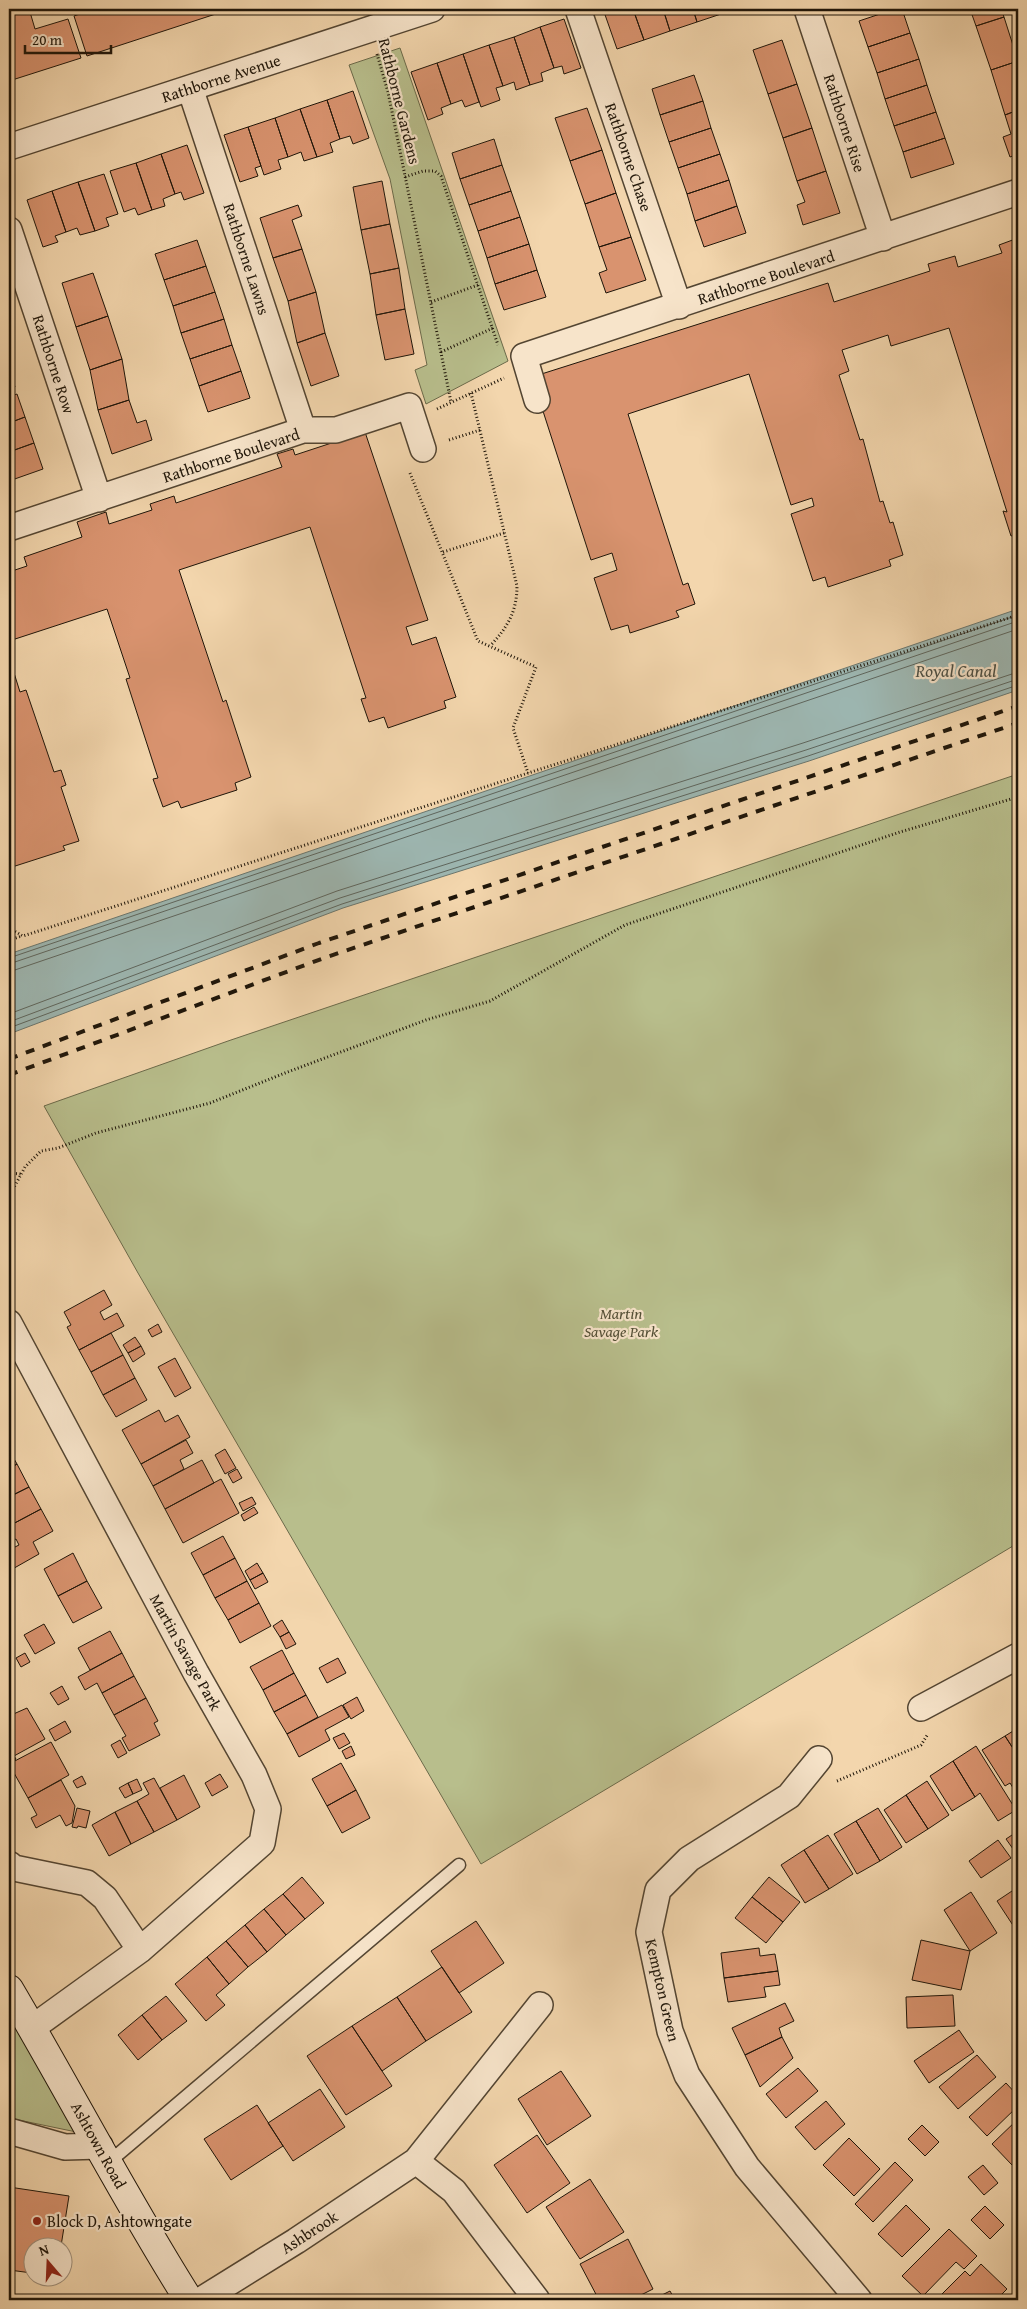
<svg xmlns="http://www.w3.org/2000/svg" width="1027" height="2309" viewBox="0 0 1027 2309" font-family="'Gentium Book Plus',serif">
	<rect width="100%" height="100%" fill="#f3d6ad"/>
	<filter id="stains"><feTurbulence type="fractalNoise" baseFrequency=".004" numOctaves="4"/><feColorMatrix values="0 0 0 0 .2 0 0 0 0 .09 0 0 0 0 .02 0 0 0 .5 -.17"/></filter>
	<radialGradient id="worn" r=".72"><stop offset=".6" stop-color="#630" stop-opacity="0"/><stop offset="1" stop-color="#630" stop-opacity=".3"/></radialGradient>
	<path fill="#b8be8c" stroke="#6b6a4a" d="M400,48l108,313 -82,43 -11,-34 12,-5 -37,-186 -41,-114z
		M1018,774v769l-537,321 -343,-591 -94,-167 184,-65z
		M9,2016l77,118 -77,-16z"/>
	<path fill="#9db7b2" stroke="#6a766e" d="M1018,609v81l-209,71 -466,147 -334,126v-80z"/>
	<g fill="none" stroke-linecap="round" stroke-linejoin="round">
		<path stroke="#5e665e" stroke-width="1" d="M9,958l1009,-343
			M9,964l1009,-343
			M9,972l1009,-343
			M9,1014l328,-123 466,-148 215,-71
			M9,1022l331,-124 466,-148 212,-71
			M9,1028l333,-124 466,-148 210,-71"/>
	</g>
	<path fill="#d9936f" stroke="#1e1509" d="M10,9h31l-11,3 5,17 33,-10 13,39 -72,23v-64l3,-1z
		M94,9h137l-144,47 -13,-40z
		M603,9h30l11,31 -27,9z
		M633,9h30l7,22 -26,9z
		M663,9h30l4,13 -27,9z
		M693,9h29l2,4 -27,9z
		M895,9h7l8,24 -42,14 -9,-26z
		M970,9h31l3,8 -28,9z
		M1004,17l14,44 -27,9 -15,-44z
		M564,19l17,49 -17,6 -2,-8 -8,2 -14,-41z
		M540,27l14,41 -13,5 2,8 -13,4 -16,-48z
		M910,33l9,26 -42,14 -9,-26z
		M514,37l16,48 -14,5 -2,-8 -11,4 -14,-41z
		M782,40l15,44 -29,10 -15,-44z
		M489,45l14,41 -7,2 4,12 -19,7 -18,-53z
		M463,54l16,48 -14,5 -3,-7 -11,4 -14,-41z
		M919,59l8,26 -42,14 -8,-26z
		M1018,61v49l-13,5 -14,-45z
		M437,63l14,41 -10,4 2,6 -15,6 -17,-48z
		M694,75l9,26 -43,14 -8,-26z
		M797,84l15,44 -29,10 -15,-44z
		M927,85l9,27 -42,14 -9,-27z
		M353,91l16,47 -16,6 -3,-8 -10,3 -13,-39z
		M327,100l13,39 -10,4 3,9 -16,5 -17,-48z
		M703,101l8,27 -42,14 -9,-27z
		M587,108l15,42 -32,11 -15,-43z
		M300,109l17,48 -13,4 -3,-9 -13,5 -13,-39z
		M1018,110v44l-8,3 -7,-20 8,-3 -6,-19z
		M936,112l9,26 -42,14 -9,-26z
		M275,118l13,39 -10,3 3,9 -17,6 -16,-48z
		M248,127l13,39 -6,2 3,8 -18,6 -16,-47z
		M711,128l9,26 -42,14 -9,-26z
		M812,128l14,43 -29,10 -14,-43z
		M945,138l9,26 -43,14 -8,-26z
		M494,139l8,26 -42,14 -8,-26z
		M187,145l17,48 -20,7 -3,-8 -6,2 -14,-40z
		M602,150l14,43 -31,11 -15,-43z
		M161,154l14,40 -12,5 2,7 -13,4 -16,-47z
		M720,154l9,26 -42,14 -9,-26z
		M136,163l16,47 -14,5 -3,-7 -11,4 -14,-41z
		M502,165l9,26 -42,14 -9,-26z
		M826,171l14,42 -37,12 -6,-20 8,-3 -8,-21z
		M104,174l14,40 -12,4 3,8 -14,5 -17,-49z
		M729,180l8,26 -42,15 -8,-27z
		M382,181l8,43 -29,6 -8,-43z
		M78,182l17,49 -15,4 -3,-7 -11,4 -14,-41z
		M52,191l14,41 -11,4 3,6 -15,5 -16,-47z
		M511,191l9,26 -42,14 -9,-26z
		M616,193l15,44 -32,10 -14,-43z
		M298,205l4,11 -10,4 10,29 -29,9 -13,-40z
		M737,206l9,27 -42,14 -9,-26z
		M520,217l9,27 -42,14 -9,-27z
		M390,224l9,44 -29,6 -9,-44z
		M631,237l15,43 -40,13 -7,-20 8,-3 -8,-23z
		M1018,238v296l-7,2 -8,-25 4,1 -58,-184 -58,18 -3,-11 -46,15 7,21 -10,4 21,65 3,-1 17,63 3,-1 7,22 3,-1 10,33 -14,5 2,6 -63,21 -3,-10 -12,4 -22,-67 23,-8 -2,-8 -21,7 -42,-131 -121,40 55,171 5,-2 7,21 -19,7 3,6 -49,16 -2,-8 -17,5 -17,-52 23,-8 -5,-17 -21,7 -59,-183 296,-94 6,19 96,-31 -2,-7 27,-8 3,11 44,-14 -3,-8z
		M197,240l9,26 -42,14 -9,-26z
		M529,244l8,26 -42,14 -8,-26z
		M302,249l14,43 -28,9 -15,-43z
		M206,266l9,26 -42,14 -9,-26z
		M399,268l6,41 -29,6 -6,-41z
		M537,270l9,27 -42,13 -9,-26z
		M93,273l15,43 -32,11 -14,-44z
		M215,292l9,27 -43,14 -8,-27z
		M316,292l9,41 -28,10 -9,-42z
		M405,309l9,45 -29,6 -9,-45z
		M108,316l14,43 -32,11 -14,-43z
		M224,319l8,26 -42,14 -9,-26z
		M325,333l14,43 -28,10 -14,-43z
		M232,345l9,26 -42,15 -9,-27z
		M122,359l7,41 -31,10 -8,-40z
		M9,367l6,20 -6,2z
		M241,371l9,27 -42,14 -9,-26z
		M17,394l8,23 -16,6v-26z
		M129,400l8,23 9,-3 6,20 -40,14 -14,-44z
		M25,417l9,26 -25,9v-29z
		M365,432l63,188 -22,7 6,18 24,-8 20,60 -12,4 2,7 -58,20 -4,-11 -15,5 -8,-23 5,-1 -56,-171 -131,43 44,132 3,-2 25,77 -16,6 2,7 -56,18 -3,-7 -15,6 -10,-28 5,-1 -32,-99 4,-1 -23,-69 -98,32v-69l18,-6 -3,-9 58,-20 -5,-15 29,-10 3,12 43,-14 -2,-6 24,-8 2,7 106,-36 -5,-13 16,-5 2,6z
		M34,443l9,26 -34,12v-29z
		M9,657l11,35 6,-2 28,82 7,-2 5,15 -5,2 18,54 -16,5 2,4 -56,18z
		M104,1290l8,15 -12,7 4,8 13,-7 7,13 -45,24 -12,-23 4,-2 -7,-13z
		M158,1324l4,8 -10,5 -4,-7z
		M111,1333l12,22 -32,17 -12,-22z
		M135,1337l6,9 -13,7 -5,-8z
		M141,1346l4,8 -12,8 -5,-9z
		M123,1355l12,23 -32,17 -12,-23z
		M175,1358l16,30 -16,9 -17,-30z
		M135,1378l12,22 -31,17 -13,-22z
		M159,1410l6,12 13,-7 12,22 -49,27 -19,-34z
		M186,1440l7,13 -13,7 4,9 -31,17 -12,-22z
		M225,1449l11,19 -11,6 -10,-19z
		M9,1450l8,14 -8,5z
		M202,1460l12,23 -49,26 -12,-23z
		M17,1464l12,23 -20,10v-28z
		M237,1469l5,9 -9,5 -5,-9z
		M221,1479l18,34 -56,30 -18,-34z
		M29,1487l12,22 -32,17v-29z
		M252,1497l4,7 -13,7 -4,-8z
		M254,1507l4,6 -14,8 -3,-6z
		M41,1509l12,22 -20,11 6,12 -30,17v-21l10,-5 -3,-6 -7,3v-16z
		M223,1536l12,22 -32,17 -12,-22z
		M73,1553l14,28 -29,15 -14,-27z
		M235,1558l12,23 -32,17 -12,-23z
		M257,1563l6,10 -13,7 -5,-9z
		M263,1573l5,9 -13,7 -5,-9z
		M87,1581l15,27 -29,15 -15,-27z
		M247,1581l12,22 -31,17 -13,-22z
		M259,1603l12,23 -31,17 -12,-23z
		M282,1620l7,12 -9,5 -7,-11z
		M44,1624l11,19 -20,11 -11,-19z
		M110,1631l12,22 -32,17 -12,-22z
		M289,1632l7,12 -10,5 -6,-12z
		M282,1650l12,23 -31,17 -13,-23z
		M25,1653l5,9 -9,5 -5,-9z
		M122,1653l12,23 -32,17 -5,-10 -12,7 -7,-13z
		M338,1658l8,15 -19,10 -8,-15z
		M294,1673l12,22 -32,17 -11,-22z
		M134,1676l12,22 -32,17 -12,-22z
		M62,1686l7,13 -11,6 -8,-12z
		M306,1695l12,22 -31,17 -13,-22z
		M357,1697l7,14 -13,8 -8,-14z
		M146,1698l12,23 -4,2 6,12 -31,16 -7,-13 4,-2 -12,-21z
		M342,1705l7,12 -24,13 5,10 -31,17 -12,-23z
		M27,1708l18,31 -31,17 2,3 -7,4v-47z
		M65,1721l6,11 -16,9 -6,-11z
		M1018,1728v28l-13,-20z
		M344,1733l6,10 -11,6 -6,-11z
		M1005,1736l13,20v40l-8,-13 -5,3 -23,-36z
		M120,1740l7,13 -9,5 -7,-13z
		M51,1742l18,33 -41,23 -19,-34z
		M351,1746l4,9 -9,4 -4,-8z
		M976,1746l40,64 -18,11 -18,-28 -5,4 -22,-36z
		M953,1761l22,36 -23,14 -22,-35z
		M341,1763l15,27 -29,16 -15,-27z
		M220,1774l8,13 -16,9 -7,-13z
		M184,1775l16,32 -23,13 -17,-32z
		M82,1776l4,8 -9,4 -4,-7z
		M154,1778l23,42 -23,12 -17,-31 12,-7 -6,-11z
		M137,1779l5,11 -9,4 -5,-11z
		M61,1780l14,26 -3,17 -6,3 -6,-11 -24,13 -5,-10 6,-3 -9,-17z
		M927,1781l22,34 -21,14 -22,-34z
		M128,1783l5,11 -8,4 -6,-10z
		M356,1790l14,28 -28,15 -15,-27z
		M906,1795l22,34 -22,14 -22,-33z
		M137,1801l17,31 -23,12 -16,-32z
		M77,1808l13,3 -4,17 -8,-2 -1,2 -5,-1z
		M878,1808l24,39 -22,14 -24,-40z
		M115,1812l16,32 -22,12 -17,-31z
		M856,1821l24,40 -23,13 -23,-40z
		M1018,1831v25l-12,-17z
		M828,1835l25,39 -24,15 -25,-39z
		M998,1840l13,18 -30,20 -12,-17z
		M804,1850l25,39 -24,14 -24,-38z
		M302,1877l22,26 -19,16 -22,-25z
		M769,1877l31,25 -17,20 -31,-25z
		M1018,1887v46l-21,-32z
		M971,1892l26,41 -27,18 -26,-41z
		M283,1894l22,25 -19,16 -22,-26z
		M752,1897l31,25 -17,21 -31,-25z
		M264,1909l22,26 -19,17 -22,-27z
		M476,1921l28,42 -45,30 -28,-42z
		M245,1925l22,27 -19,15 -22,-26z
		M921,1940l49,11 -9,39 -49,-10z
		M226,1941l22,26 -19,17 -22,-27z
		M759,1948l1,8 15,-2 3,17 -54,7 -3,-25z
		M207,1957l22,27 -13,11 9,10 -19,16 -31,-37z
		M442,1967l30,45 -46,29 -29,-44z
		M778,1971l2,14 -16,2 2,10 -38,5 -4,-24z
		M953,1995l2,31 -48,2 -1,-31z
		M166,1996l21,25 -25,19 -20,-25z
		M397,1997l29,44 -44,30 -30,-45z
		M785,2003l9,18 -15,7 3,9 -37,18 -13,-27z
		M142,2015l20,25 -24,20 -20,-25z
		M352,2026l40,60 -46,29 -39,-59z
		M959,2030l15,22 -45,31 -15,-22z
		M782,2037l11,21 -33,29 -15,-32z
		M977,2055l19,22 -38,32 -19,-22z
		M798,2068l20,23 -32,27 -20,-24z
		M561,2071l30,45 -44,29 -29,-46z
		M1006,2083l12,13v10l-31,30 -18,-19z
		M320,2089l25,38 -52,34 -25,-38z
		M826,2101l19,23 -30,26 -20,-23z
		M257,2105l26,41 -52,34 -27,-41z
		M1018,2119v40l-6,6 -20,-21z
		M922,2125l17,17 -14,14 -17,-17z
		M537,2135l33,48 -43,30 -33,-48z
		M849,2138l31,31 -26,27 -31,-31z
		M895,2162l18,18 -40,42 -18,-18z
		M983,2165l15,18 -14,12 -16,-18z
		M590,2179l34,53 -44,27 -34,-52z
		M9,2187l60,9 -8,50h-29v27l-23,-3z
		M906,2205l24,24 -28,28 -24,-23z
		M985,2206l19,19 -14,14 -19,-19z
		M949,2229l28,27 -13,13 -8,-7 -33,34 -21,-20z
		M628,2239l25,50 -22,11h-32l-19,-36z
		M981,2264l26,25 -11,11h-5l-5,-5 -5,5h-45l29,-29 5,5z
		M670,2291l5,9h-23z"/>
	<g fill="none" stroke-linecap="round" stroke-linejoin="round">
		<g stroke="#534532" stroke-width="15">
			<path id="lane" d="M109,2162l350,-297"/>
		</g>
		<g stroke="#534532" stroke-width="28">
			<path id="street" d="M578,9l101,297
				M807,9l76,229
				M190,88l113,342
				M9,147l423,-138
				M9,230l90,269
				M537,400l-13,-44 494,-164
				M9,528l294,-98h33l73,-24 14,43
				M9,1323l187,350 58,102 14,34 -6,34 -122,107 -108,78
				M921,1708l97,-52
				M819,1759l-30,37 -100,63 -31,31 -9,42 21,99 17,44 60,92 112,133
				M9,1864l5,4 73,15 18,15 35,52
				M9,2131l56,16 35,-1
				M416,2161l38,30 83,109
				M201,2300l95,-59 120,-80 124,-156"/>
		</g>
		<g stroke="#1e1509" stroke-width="30">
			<path id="secondary" d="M9,1989c61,103 116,210 180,311"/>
		</g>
		<path stroke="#1e1509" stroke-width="3" stroke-dasharray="1 2.5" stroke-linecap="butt" d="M1015,9l3,10
			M377,54l11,38 63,310
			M405,177l18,-6h12l6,5 57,169
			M431,302l47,-17
			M441,352l52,-24
			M471,393l46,193c0,26 -10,42 -27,60
			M437,409l67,-31
			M449,440l31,-10
			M410,473l68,168 58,26 -23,61 15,45
			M443,552l61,-19
			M9,928l14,8 995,-321
			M9,940l13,-4
			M9,1173l12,1
			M9,1210l3,-19 13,-24 16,-16 17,-3 38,-15 114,-30 75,-30 141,-53 64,-19 135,-76 275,-93 118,-35
			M837,1781l84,-36 7,-11"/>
		<use href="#lane" stroke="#f7e4ca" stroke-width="12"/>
		<use href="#street" stroke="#f7e4ca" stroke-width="25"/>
		<use href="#secondary" stroke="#f7e4ca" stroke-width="28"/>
		<path stroke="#1e1509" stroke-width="4" stroke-dasharray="9 9" stroke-linecap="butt" d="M9,1059l310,-116 699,-237
			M9,1075l315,-117 694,-235"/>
	</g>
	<circle fill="#8f2418" stroke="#f7e4ca" stroke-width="2" cx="37" cy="2221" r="5"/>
	<g text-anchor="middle" stroke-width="4.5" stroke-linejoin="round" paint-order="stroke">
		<g font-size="16" fill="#1e1509" stroke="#f7e4ca">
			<text transform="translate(221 78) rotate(-18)" y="6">Rathborne Avenue</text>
			<text transform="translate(400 101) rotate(76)" y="6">Rathborne Gardens</text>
			<text transform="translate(845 123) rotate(72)" y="6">Rathborne Rise</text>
			<text transform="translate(629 157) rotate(71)" y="6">Rathborne Chase</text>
			<text transform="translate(247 259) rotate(72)" y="6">Rathborne Lawns</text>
			<text transform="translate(766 277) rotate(-18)" y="6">Rathborne Boulevard</text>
			<text transform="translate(54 364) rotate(72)" y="6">Rathborne Row</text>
			<text transform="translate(231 455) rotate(-18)" y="6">Rathborne Boulevard</text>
			<text transform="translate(186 1652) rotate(61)" y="6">Martin Savage Park</text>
			<text transform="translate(663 1990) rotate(77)" y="6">Kempton Green</text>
			<text transform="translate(99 2145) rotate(61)" y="6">Ashtown Road</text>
			<text transform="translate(309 2232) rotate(-33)" y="6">Ashbrook</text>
		</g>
		<g font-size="16" font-style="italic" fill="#545037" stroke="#f7e4ca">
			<text x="621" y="1319">Martin<tspan x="621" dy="18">Savage Park</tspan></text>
		</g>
		<g font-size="16" fill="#1e1509" stroke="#f7e4ca" text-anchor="start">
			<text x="47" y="2227">Block D, Ashtowngate</text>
		</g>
		<g font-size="18" font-style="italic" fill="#4a4e44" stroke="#f7e4ca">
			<text x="956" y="677">Royal Canal</text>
		</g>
	</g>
	<rect width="1027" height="2309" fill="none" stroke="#f3d6ad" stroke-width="30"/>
	<rect x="10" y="10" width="1007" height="2289" fill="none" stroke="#1e1509" stroke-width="2.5"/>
	<rect x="15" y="15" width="997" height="2279" fill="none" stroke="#1e1509"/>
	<g transform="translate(48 2262) rotate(341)"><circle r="24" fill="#f7e4ca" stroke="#a0917d"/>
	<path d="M0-4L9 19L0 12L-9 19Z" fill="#8f2418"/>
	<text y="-8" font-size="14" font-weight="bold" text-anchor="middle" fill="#1e1509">N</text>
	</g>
	<path d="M25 45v8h86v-8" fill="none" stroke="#1e1509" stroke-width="2.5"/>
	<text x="32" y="45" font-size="15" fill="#1e1509" stroke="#f7e4ca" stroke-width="4" paint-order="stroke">20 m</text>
	<rect width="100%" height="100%" filter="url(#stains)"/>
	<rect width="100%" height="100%" fill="url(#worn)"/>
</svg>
